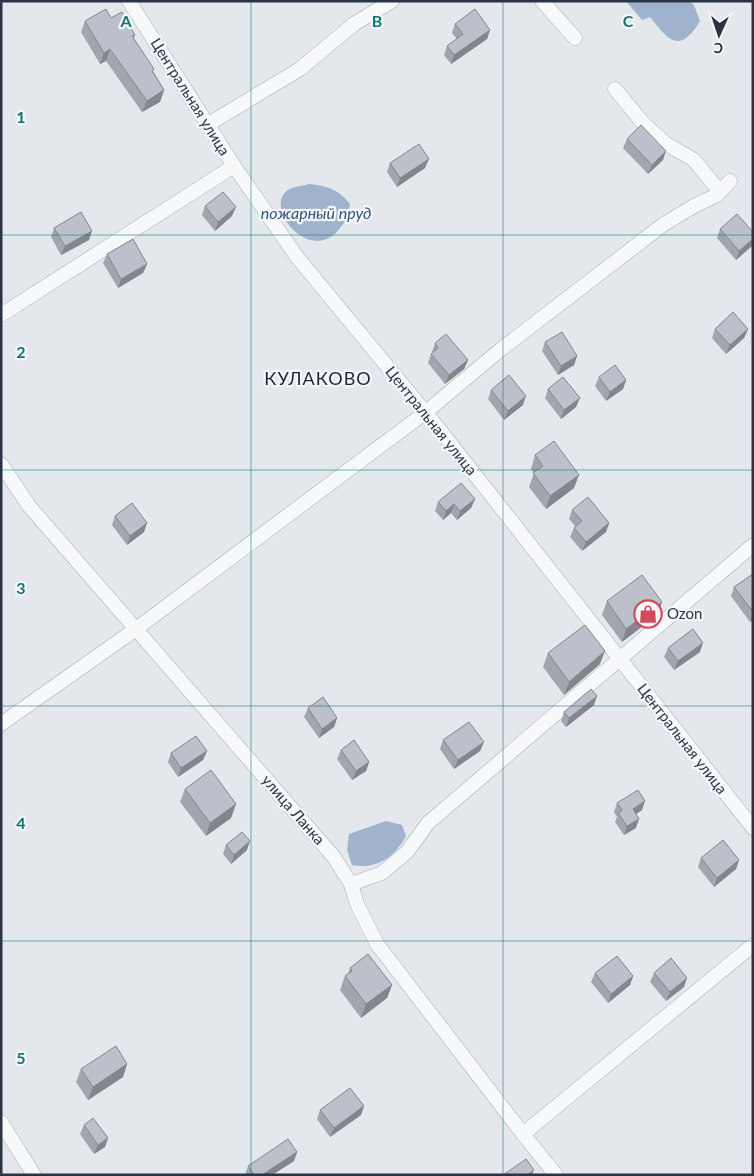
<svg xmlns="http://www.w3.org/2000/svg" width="754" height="1176" viewBox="0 0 754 1176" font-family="Lato,sans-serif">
	<rect width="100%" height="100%" fill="#e4e7ec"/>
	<path fill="#9fb4cc" d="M626,1h63l5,4 6,16c-20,34 -32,19 -50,-4l-8,3z
		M309,184c18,2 29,5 41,20 -1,10 -3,16 -10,24 -30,40 -80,-24 -50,-39 5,-3 13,-3 19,-5z
		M386,821l16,4 4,11c-11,21 -30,34 -54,29l-5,-15 2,-16z"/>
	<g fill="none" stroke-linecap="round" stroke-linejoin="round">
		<g stroke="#a9aeb7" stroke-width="15">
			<path id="minor" d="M129,1l105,165 63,91 142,172 314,399
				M542,1l33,37
				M615,89l28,34 22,20 29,17 26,32
				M207,125l93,-56 54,-45 38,-23
				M1,315l233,-149
				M1,464l28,42 304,350 18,28 6,20 20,40 146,190 33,41
				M1,724l135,-95 290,-217 74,-62 164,-126 30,-18 23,-11 13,-14
				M351,884l31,-11 25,-21 21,-29 325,-278
				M1,1122l33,53
				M523,1134l230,-189"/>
		</g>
		<use href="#minor" stroke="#f7f8fa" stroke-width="14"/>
	</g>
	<path fill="#a1a5ae" d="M111,18l24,17 -1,3 30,52 -4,12 -18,10 -36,-51 -6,3 -19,-32 4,-11z
		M455,24l35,6 -3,9 -36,25 -7,-9 3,-9 10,-7 -5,-6z
		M627,139l36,21 -15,14 -25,-26z
		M390,163l35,5 -28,19 -10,-15z
		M205,206l27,10 -17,15 -13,-16z
		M54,228l35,12 -28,15 -10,-18z
		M720,229l33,3v13l-17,15 -19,-22z
		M107,254l40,10 -4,9 -25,15 -15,-25z
		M715,329h33l-4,9 -18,16 -14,-16z
		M545,342l32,14 -3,9 -16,10 -16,-24z
		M435,343l33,17 -4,9 -19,15 -17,-21 3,-9 1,-1v-1z
		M599,377l27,3 -3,9 -17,12 -11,-15z
		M548,389l28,18 -15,12 -16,-21z
		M491,390l32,15 -19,15 -16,-21z
		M535,455l39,33 -28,21 -17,-22 5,-14 -3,-4z
		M475,499l-4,9 -14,12 -6,-7 -8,7 -8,-9 3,-9z
		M572,510l37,13 -3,9 -24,19 -12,-14 4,-9 1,-2 -6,-7z
		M115,516l29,16 -17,13 -15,-20z
		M753,574v45l-3,3 -19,-26 3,-9z
		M607,601l55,1 -5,13 -35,27 -20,-27z
		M668,648l32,4 -26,18 -10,-13z
		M548,653l52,11 -36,31 -21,-28z
		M594,705l-28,22 -5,-6 3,-9z
		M308,708l29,10 -3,9 -15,11 -15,-21z
		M443,740l41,2 -4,9 -26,18 -14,-20z
		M341,750l28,12 -3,9 -14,9 -15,-21z
		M207,751l-4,9 -25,17 -10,-15 3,-9z
		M185,789l51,15 -5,14 -25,18 -26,-34z
		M617,803l25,7 -6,4v14l-12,7 -9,-13 2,-5 -3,-5z
		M226,845l21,5 -16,14 -8,-10z
		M701,858l38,2 -3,9 -22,18 -16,-20z
		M350,968l42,17 -5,13 -26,20 -21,-28 5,-14 3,-2z
		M595,973l38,3 -3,9 -22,18 -17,-21z
		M654,973l30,14 -18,14 -16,-19z
		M127,1064l-4,13 -35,23 -12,-18 5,-13z
		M364,1106l-3,9 -31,22 -13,-18 3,-9z
		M84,1125l24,13 -3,9 -11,7 -14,-20z
		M297,1152l-3,9 -22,14h-27l3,-9z"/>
	<path fill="#83868d" d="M490,30l-3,9 -36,25 3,-9z
		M110,49l-4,12 -6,3 4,-11z
		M164,90l-4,12 -18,10 5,-11z
		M666,151l-3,9 -15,14 4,-9z
		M429,159l-4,9 -28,19 3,-9z
		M236,207l-4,9 -17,15 3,-9z
		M92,231l-3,9 -28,15 4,-9z
		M753,239v6l-17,15 3,-9z
		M147,264l-4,9 -25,15 3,-9z
		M748,329l-4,9 -18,16 4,-9z
		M577,356l-3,9 -16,10 3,-9z
		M468,360l-4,9 -19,15 4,-9z
		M626,380l-3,9 -17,12 4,-9z
		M526,396l-3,9 -19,15 4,-9z
		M580,398l-4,9 -15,12 3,-9z
		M579,475l-5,13 -28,21 4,-13z
		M475,499l-4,9 -14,12 3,-9z
		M454,504l-3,9 -8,7 3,-9z
		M147,523l-3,9 -17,13 3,-9z
		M609,523l-3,9 -24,19 4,-9z
		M662,602l-5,13 -35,27 4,-13z
		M753,613v6l-3,3z
		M703,643l-3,9 -26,18 4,-9z
		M605,651l-5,13 -36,31 5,-13z
		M597,696l-3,9 -28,22 3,-9z
		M337,718l-3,9 -15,11 3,-9z
		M484,742l-4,9 -26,18 4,-9z
		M207,751l-4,9 -25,17 3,-9z
		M369,762l-3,9 -14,9 4,-9z
		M645,801l-3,9 -12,8 3,-9z
		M236,804l-5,14 -25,18 4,-13z
		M639,819l-3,9 -12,7 3,-9z
		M250,841l-3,9 -16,14 3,-9z
		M739,860l-3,9 -22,18 3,-9z
		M633,976l-3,9 -22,18 3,-9z
		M687,978l-3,9 -18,14 4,-9z
		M392,985l-5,13 -26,20 5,-14z
		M127,1064l-4,13 -35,23 5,-13z
		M364,1106l-3,9 -31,22 4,-9z
		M108,1138l-3,9 -11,7 4,-9z
		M297,1152l-3,9 -22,14h-10z
		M534,1170l-2,5h-5z"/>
	<path fill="#bbc0ca" stroke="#83868d" d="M106,9l5,9 11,-6 13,23 -3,1 22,33 -2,2 12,19 -17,11 -37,-52 -6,4 -19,-32z
		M475,9l15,21 -36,25 -7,-9 16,-12 -8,-10z
		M641,125l25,26 -14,14 -25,-26z
		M419,144l10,15 -29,19 -10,-15z
		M223,192l13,15 -18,15 -13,-16z
		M81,212l11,19 -27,15 -11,-18z
		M737,214l16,18v7l-14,12 -19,-22z
		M133,239l14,25 -26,15 -14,-25z
		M733,312l15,17 -18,16 -15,-16z
		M562,332l15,24 -16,10 -16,-24z
		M446,334l22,26 -19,15 -18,-21 7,-6 -3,-5z
		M615,365l11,15 -16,12 -11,-15z
		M509,375l17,21 -18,15 -17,-21z
		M563,377l17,21 -16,12 -16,-21z
		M554,441l25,34 -29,21 -17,-23 10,-7 -8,-11z
		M461,483l14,16 -15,12 -6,-7 -8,7 -8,-9z
		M588,497l21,26 -23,19 -12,-14 8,-7 -10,-11z
		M132,503l15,20 -17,13 -15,-20z
		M753,574v38l-19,-25z
		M642,575l20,27 -36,27 -19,-28z
		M585,625l20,26 -36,31 -21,-29z
		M693,629l10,14 -25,18 -10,-13z
		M591,689l6,7 -28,22 -5,-6z
		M323,697l14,21 -15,11 -14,-21z
		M469,722l15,20 -26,18 -15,-20z
		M196,736l11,15 -26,17 -10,-15z
		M354,740l15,22 -13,9 -15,-21z
		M211,770l25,34 -26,19 -25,-34z
		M638,790l7,11 -12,8 6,10 -12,7 -9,-13 4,-3 -5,-7z
		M242,832l8,9 -16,14 -8,-10z
		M723,840l16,20 -22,18 -16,-20z
		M368,954l24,31 -26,19 -21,-28 7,-5 -2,-3z
		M617,956l16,20 -22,18 -16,-21z
		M671,958l16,20 -17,14 -16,-19z
		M116,1046l11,18 -34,23 -12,-18z
		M350,1088l14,18 -30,22 -14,-18z
		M93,1118l15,20 -10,7 -14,-20z
		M288,1139l9,13 -35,23h-8l-6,-9z
		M526,1159l8,11 -7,5h-24z"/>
	<path fill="none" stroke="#0f766e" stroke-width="1" stroke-opacity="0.55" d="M251,1v1174M503,1v1174M1,235h752M1,470h752M1,706h752M1,941h752"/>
	<defs>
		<g id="shop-ring" transform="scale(1.4375)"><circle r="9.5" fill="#f4f6f9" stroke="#d1495b" stroke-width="1.5"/><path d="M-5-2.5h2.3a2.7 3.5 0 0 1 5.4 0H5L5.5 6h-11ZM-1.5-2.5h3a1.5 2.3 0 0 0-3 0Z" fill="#d1495b"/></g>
	</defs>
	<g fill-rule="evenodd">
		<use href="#shop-ring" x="648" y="614"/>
	</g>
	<g text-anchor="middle" stroke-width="4.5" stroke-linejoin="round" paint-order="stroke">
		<g font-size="15" fill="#2b3445" stroke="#f4f6f9">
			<text transform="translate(190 97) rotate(58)" y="5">Центральная улица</text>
			<text transform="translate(431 421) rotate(51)" y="5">Центральная улица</text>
			<text transform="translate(682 739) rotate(52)" y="5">Центральная улица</text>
			<text transform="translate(293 810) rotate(49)" y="5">улица Ланка</text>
		</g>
		<g font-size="15" fill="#2b3445" stroke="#f4f6f9" text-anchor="start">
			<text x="667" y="619">Ozon</text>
		</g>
		<g font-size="16" font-style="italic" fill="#34527a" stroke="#f4f6f9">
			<text x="316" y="219">пожарный пруд</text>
		</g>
		<g font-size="18" letter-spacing="1" fill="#1d2536" stroke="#f4f6f9">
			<text x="318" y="385">КУЛАКОВО</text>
		</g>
	</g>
	<g font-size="16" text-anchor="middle" font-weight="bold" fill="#0f766e" stroke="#f4f6f9" stroke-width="4.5" stroke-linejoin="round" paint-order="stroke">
		<text x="126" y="27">A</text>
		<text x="377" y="27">B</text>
		<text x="628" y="27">C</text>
		<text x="21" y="123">1</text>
		<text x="21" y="358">2</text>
		<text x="21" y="594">3</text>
		<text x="21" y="829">4</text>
		<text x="21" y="1064">5</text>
	</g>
	<rect width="754" height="1176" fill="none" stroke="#2b3445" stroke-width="5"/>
	<g transform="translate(719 35) rotate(183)" stroke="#f4f6f9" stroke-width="4" paint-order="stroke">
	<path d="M0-4L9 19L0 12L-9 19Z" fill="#2b3445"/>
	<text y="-8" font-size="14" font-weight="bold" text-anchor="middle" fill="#2b3445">С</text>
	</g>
</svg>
